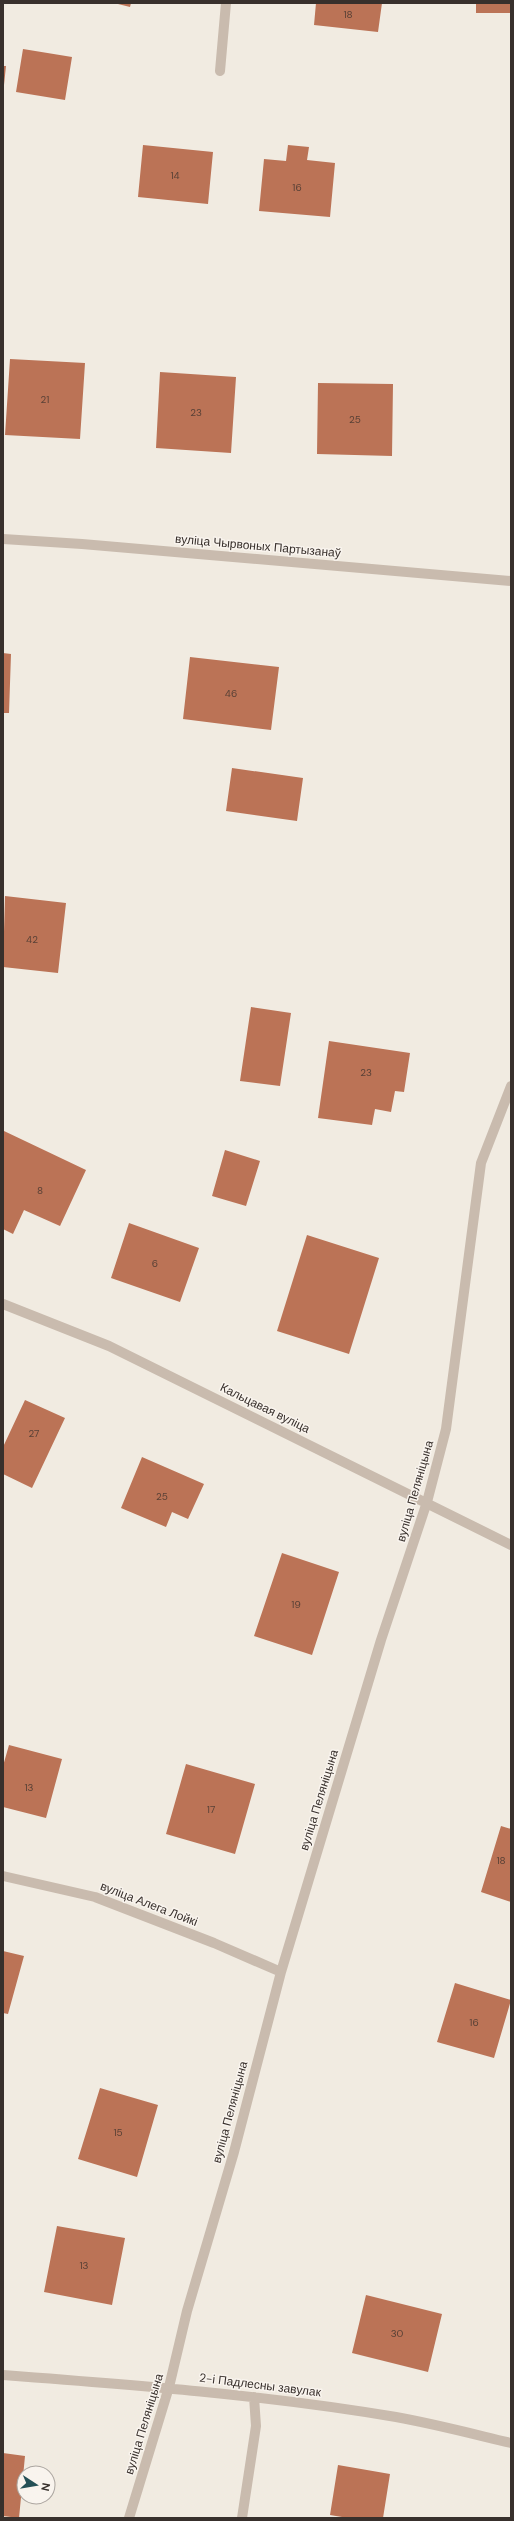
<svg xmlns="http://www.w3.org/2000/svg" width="514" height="2521" viewBox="0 0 514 2521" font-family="'DM Sans',sans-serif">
	<rect width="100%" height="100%" fill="#f1ebe1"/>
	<path fill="#bb7356" d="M114,3h17l-1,4z
		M316,3h66l-4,29 -64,-7z
		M476,3h35v10h-35z
		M23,49l49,8 -7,43 -49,-8z
		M3,66h3l-2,19h-1z
		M143,145l70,7 -5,52 -70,-7z
		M288,145l21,2 -2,13 28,3 -5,54 -71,-6 5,-52 22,2z
		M10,359l75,4 -5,76 -75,-4z
		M160,372l76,5 -5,76 -75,-5z
		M318,383l75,1 -1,72 -75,-2z
		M3,653l8,1 -2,59h-6z
		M190,657l89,10 -8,63 -88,-11z
		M232,768l71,10 -6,43 -71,-10z
		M5,896l61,7 -8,70 -55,-6z
		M251,1007l40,6 -11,73 -40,-5z
		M329,1041l81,12 -6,39 -9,-1 -4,21 -16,-3 -3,16 -54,-7z
		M4,1131l82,39 -26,56 -36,-16 -11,24 -10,-5z
		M225,1150l35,11 -14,45 -34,-10z
		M129,1223l70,25 -19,54 -69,-24z
		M307,1235l72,23 -30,96 -72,-23z
		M25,1400l40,18 -33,70 -29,-14v-27z
		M142,1457l62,27 -16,35 -16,-7 -6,15 -45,-19z
		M282,1553l57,19 -27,83 -58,-19z
		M9,1745l53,14 -16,59 -43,-11v-41z
		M186,1764l69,20 -20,70 -69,-20z
		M501,1826l10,3v73l-30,-10z
		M3,1951l21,5 -16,58 -5,-1z
		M455,1983l56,17 -17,58 -57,-16z
		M100,2088l58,17 -21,72 -59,-18z
		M57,2226l68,12 -13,67 -68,-13z
		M366,2295l76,19 -14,58 -76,-19z
		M3,2453l22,3 -6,62 -16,-2z
		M338,2465l52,9 -7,44h-35l-18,-3z"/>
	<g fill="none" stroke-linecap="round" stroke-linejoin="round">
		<path stroke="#c9bbae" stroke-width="10" d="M220,71l6,-68
			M3,539l79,5 429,37
			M3,1304l106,42 402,199
			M3,1876l92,21 119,46 67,29
			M3,2375c132,10 263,20 393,42 39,7 77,17 115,26
			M129,2518l40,-131 18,-76 47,-159 47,-180 100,-332 46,-138 19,-73 35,-266 30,-77
			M242,2518l14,-92 -2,-29"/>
	</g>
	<g text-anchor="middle" stroke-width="3" stroke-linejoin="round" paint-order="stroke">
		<g font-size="10" fill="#594136">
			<text x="348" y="18">18</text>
			<text x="175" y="179">14</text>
			<text x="297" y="191">16</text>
			<text x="45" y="403">21</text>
			<text x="196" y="416">23</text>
			<text x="355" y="423">25</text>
			<text x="231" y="697">46</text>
			<text x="32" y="943">42</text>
			<text x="366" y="1076">23</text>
			<text x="40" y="1194">8</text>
			<text x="155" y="1267">6</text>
			<text x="34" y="1437">27</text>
			<text x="162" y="1500">25</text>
			<text x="296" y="1608">19</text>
			<text x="29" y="1791">13</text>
			<text x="211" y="1813">17</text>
			<text x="501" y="1864">18</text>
			<text x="474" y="2026">16</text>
			<text x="118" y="2136">15</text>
			<text x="84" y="2269">13</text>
			<text x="397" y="2337">30</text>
		</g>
		<g font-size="12" fill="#38302c" stroke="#f9f4ee">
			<text transform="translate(258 546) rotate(5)" y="4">вуліца Чырвоных Партызанаў</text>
			<text transform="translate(265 1408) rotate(26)" y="4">Кальцавая вуліца</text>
			<text transform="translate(415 1491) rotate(-74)" y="4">вуліца Пеляніцына</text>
			<text transform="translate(319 1800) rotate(-73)" y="4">вуліца Пеляніцына</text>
			<text transform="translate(149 1904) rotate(21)" y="4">вуліца Алега Лойкі</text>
			<text transform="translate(230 2112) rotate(-75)" y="4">вуліца Пеляніцына</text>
			<text transform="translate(260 2385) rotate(7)" y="4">2-і Падлесны завулак</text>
			<text transform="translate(144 2424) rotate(-73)" y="4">вуліца Пеляніцына</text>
		</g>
	</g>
	<rect width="514" height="2521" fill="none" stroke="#38302c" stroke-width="8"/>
	<g transform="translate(36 2485) rotate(102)"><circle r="19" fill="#f9f4ee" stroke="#aca6a0"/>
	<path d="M0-3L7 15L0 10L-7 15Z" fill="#255056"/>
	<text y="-6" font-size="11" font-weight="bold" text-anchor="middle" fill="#38302c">N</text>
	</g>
</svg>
